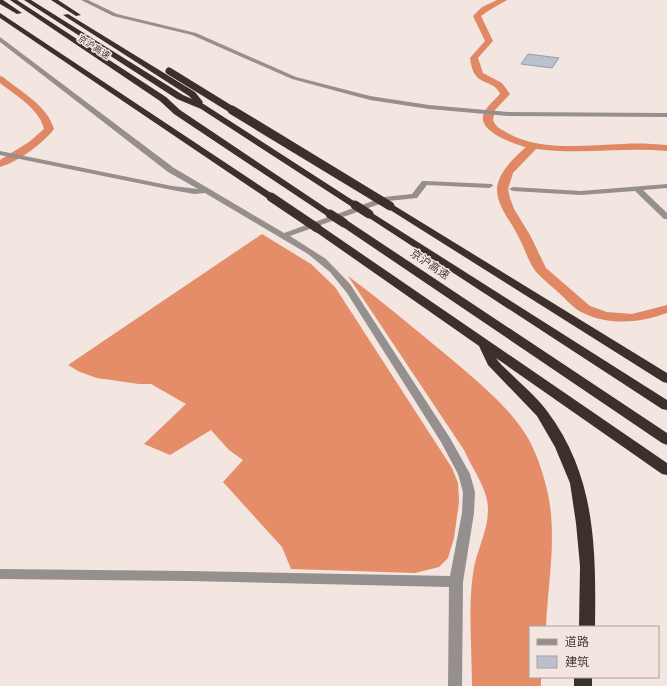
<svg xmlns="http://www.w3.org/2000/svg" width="667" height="686" viewBox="0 0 667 686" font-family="'Open Sans','Noto Sans SC',sans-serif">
	<rect width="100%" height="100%" fill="#f3e5df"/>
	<path fill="#e58d68" d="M262,234l49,30 24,23 117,181 6,15 1,19 -5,36 -6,20 -9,9 -24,6 -124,-4 -9,-22 -59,-65 20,-22 -14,-10 -18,-20 -41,25 -26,-11 42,-40 -35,-20h-12l-42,-6 -17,-6 -12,-7z
		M348,276c35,26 68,54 102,82 26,22 62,51 79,82 9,17 15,36 19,54 9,44 0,89 -2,133h-16v50h11v9h-69c0,-35 -4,-79 1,-112 3,-26 19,-48 14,-74 -4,-18 -16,-34 -23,-50z"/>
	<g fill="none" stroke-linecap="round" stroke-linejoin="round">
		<path fill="#df8863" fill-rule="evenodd" d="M497,0h10l-19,11 -7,5 12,25 -15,17 5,15 19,10 8,11 -15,16 -2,10c2,6 7,9 13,12 32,20 80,13 118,12 14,-1 28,0 43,1v6c-44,-4 -87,4 -131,-2l-23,24 -5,16 2,9 4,11 16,26 16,33 44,38 17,6 25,2 35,-9v8c-27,10 -59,13 -86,-1 -8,-4 -16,-14 -23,-20 -7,-6 -14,-12 -20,-18 -10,-11 -13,-26 -20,-38 -7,-15 -21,-29 -21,-47 1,-17 17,-31 29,-42 -11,-3 -46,-14 -43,-31 2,-9 12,-16 17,-22 -4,-11 -16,-10 -23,-17 -5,-5 -6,-13 -7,-19l15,-17 -12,-25 9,-9z
			M0,76l3,1c18,15 44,28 51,52 -10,14 -38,34 -54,38v-7l29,-18 15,-13c-5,-21 -28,-33 -44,-46z"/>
	</g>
	<path fill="#bcc0cc" stroke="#989ca8" d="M528,54l31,4 -7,10 -31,-4z"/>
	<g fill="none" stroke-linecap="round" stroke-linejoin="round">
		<path fill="#958f8d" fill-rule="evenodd" d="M81,0h7l29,14 79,19 100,44 74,19 59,9 79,7 159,1v4l-159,-1 -79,-7 -59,-9 -78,-21 -100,-44 -79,-19z
			M0,37l174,131 110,65 100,-36 28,-3 10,-13h3l67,3 1,2 -4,2 -62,-3 -10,13 -29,3 -98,35 36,23 24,25 100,154 20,36 5,18 -1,21 -11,69 -1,104h-14l1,-99 -261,-6 -188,-2v-10l188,2 262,5 12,-63 1,-21 -5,-18 -17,-32 -94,-149 -17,-21 -22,-18 -103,-61 -11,1 -22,-4 -172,-35v-4l172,35 26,3 -30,-17 -168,-130z
			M667,184v4l-24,2 24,23v6h-3l-29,-28 -54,4 -68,-4 -4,-2 4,-2 68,4z"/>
		<path fill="#3b302b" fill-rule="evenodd" d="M0,0h3l19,13 -5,1 -17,-10z
			M10,0h7l149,97 14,13 155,104 -5,3 -3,-1 -153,-102 -14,-13z
			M24,0h7l152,95 9,4 -3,-3 -126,-81 5,-1 127,78 8,10 -1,1 158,102 -2,2h-6l-151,-98 -24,-10z
			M51,0h7l23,15 -5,1z
			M0,13l274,182 2,2 -5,3 -3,-1 -268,-181z
			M390,203l277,170v10l-4,-1 -276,-174 -2,-2z
			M369,211l298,189v10l-5,-1 -296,-193 -2,-2z
			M344,220l4,1 319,212v12l-5,-2 -322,-218 -1,-2z
			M317,225l4,1 346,237v12l-5,-1 -166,-116c3,5 8,9 12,13 13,13 28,25 39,40 49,65 49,138 48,216h-16l1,-61 -4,-43 -6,-40 -15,-36 -18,-31 -49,-51 -9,-19 -166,-116 -1,-2 1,-2z
			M574,677h18v9h-18z"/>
		<path stroke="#3b302b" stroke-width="7" d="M169,71l65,40"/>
		<path stroke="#3b302b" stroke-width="9" d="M232,110l158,96
			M271,197l46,31
			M355,205l14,9
			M330,214l14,9"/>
	</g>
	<g text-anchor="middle" stroke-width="3" stroke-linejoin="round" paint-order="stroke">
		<g font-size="9" fill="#413b39" stroke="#f3e5df">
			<text transform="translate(94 47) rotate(33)" y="3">京沪高速</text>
		</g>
		<g font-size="11" fill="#413b39" stroke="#f3e5df">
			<text transform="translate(430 264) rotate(34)" y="4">京沪高速</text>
		</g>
	</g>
	<rect x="529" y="626" width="130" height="52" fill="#f3e5df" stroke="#aca19d"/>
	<rect x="537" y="639" width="20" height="6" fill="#958f8d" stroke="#aca19d"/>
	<text x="565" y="646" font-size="12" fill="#413b39">道路</text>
	<rect x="537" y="656" width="20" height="12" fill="#bcc0cc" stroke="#aca19d"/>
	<text x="565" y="666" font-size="12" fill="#413b39">建筑</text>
</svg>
